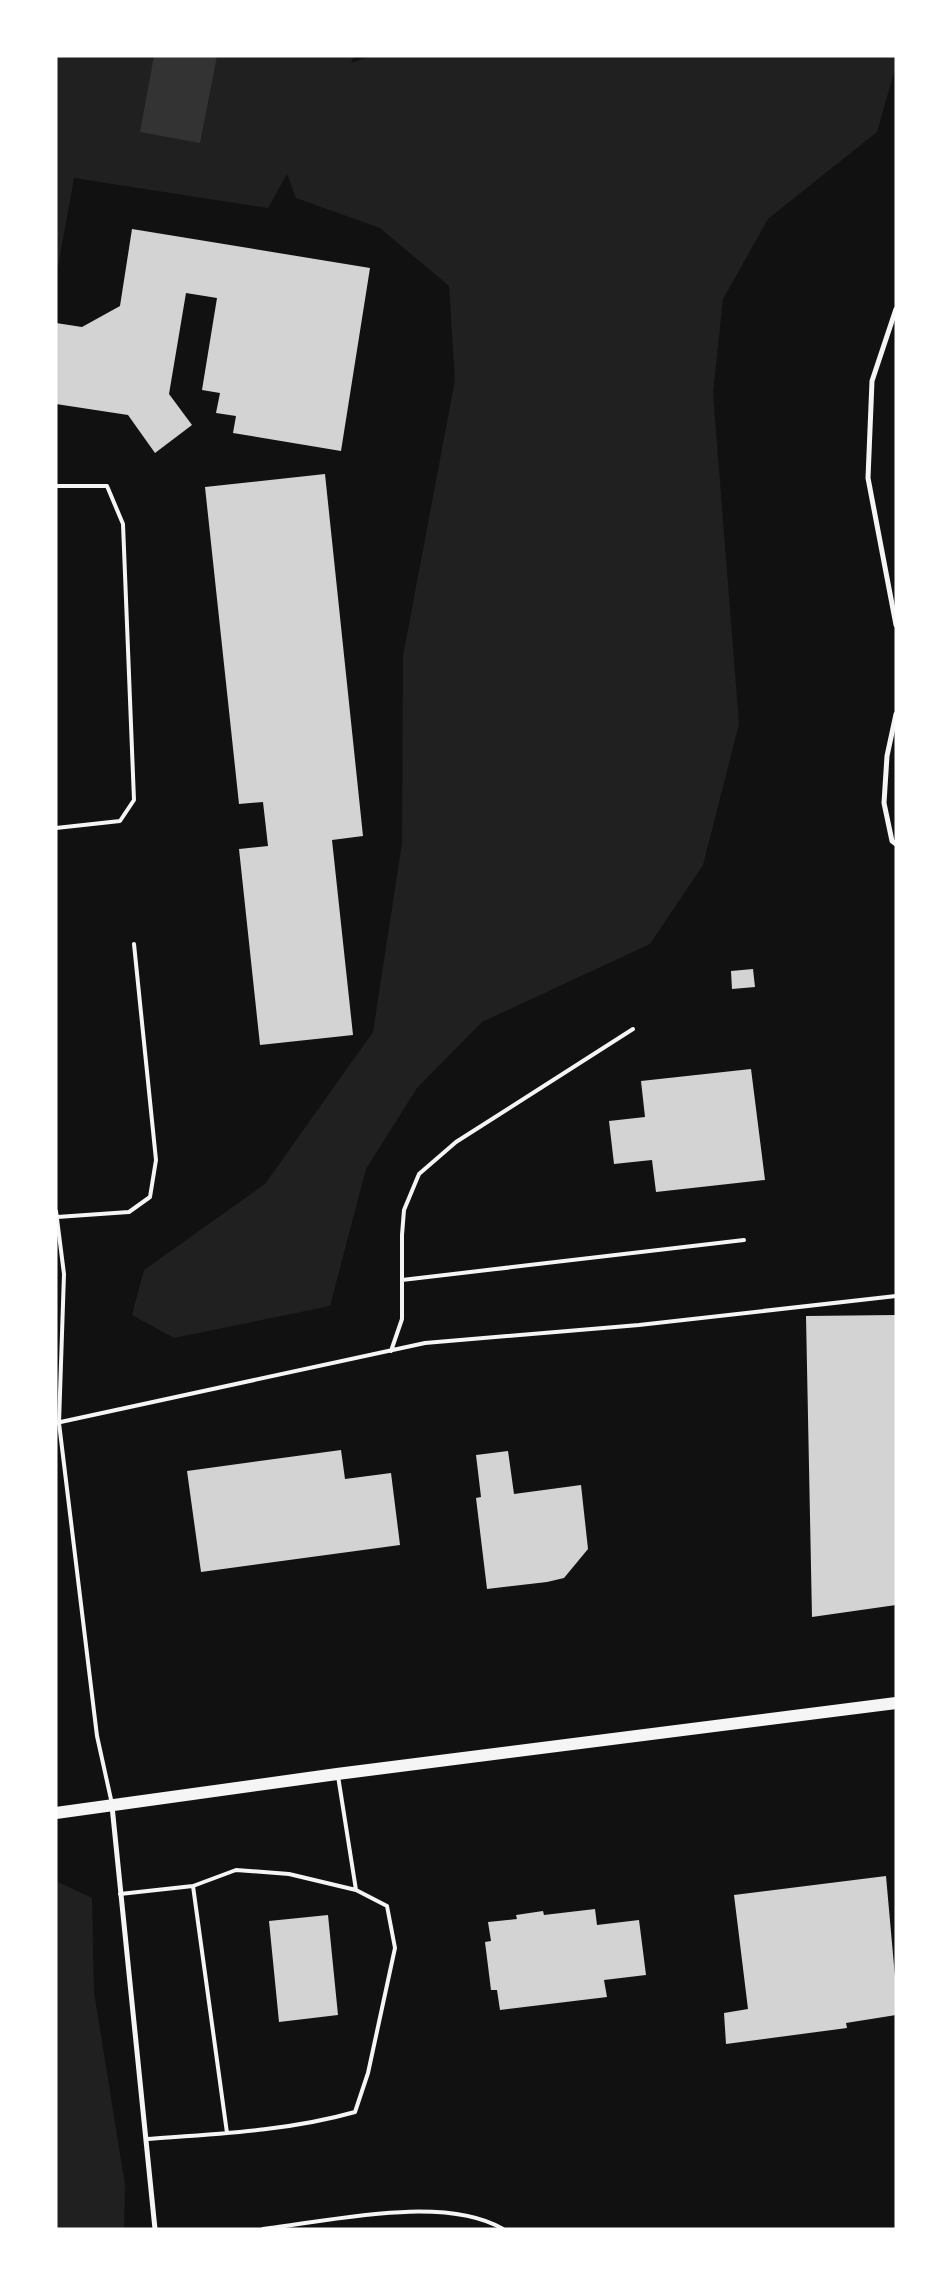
<svg xmlns="http://www.w3.org/2000/svg" width="952" height="2285" viewBox="0 0 952 2285" font-family="'DejaVu Sans',sans-serif">
	<rect width="100%" height="100%" fill="#111"/>
	<path fill="#202020" d="M56,56h298l-3,7 20,-7h525v9l-19,67 -109,87 -45,80 -10,94 26,331 -36,141 -53,79 -168,78 -65,66 -51,81 -36,137 -156,32 -42,-23 12,-45 121,-86 108,-152 29,-189 1,-187 52,-276 -6,-94 -69,-58 -84,-30 -9,-24 -19,34 -194,-30 -18,100z
		M56,1881l36,17 2,94 31,193 -1,44h-68z"/>
	<path fill="#333" d="M154,56h63l-17,87 -60,-11z"/>
	<path fill="#d3d3d3" d="M132,229l238,39 -29,183 -108,-18 3,-17 -20,-3 4,-20 -18,-3 15,-92 -31,-5 -17,101 23,31 -37,28 -27,-38 -72,-11v-81l26,4 38,-21z
		M325,474l38,362 -31,4 21,195 -93,10 -21,-196 29,-3 -5,-44 -24,2 -34,-317z
		M753,969l2,18 -23,2 -1,-18z
		M751,1069l14,111 -109,12 -4,-32 -38,4 -5,-43 36,-4 -4,-36z
		M896,1315v290l-84,12 -6,-301z
		M341,1450l4,29 46,-6 9,72 -199,27 -14,-101z
		M508,1451l6,43 67,-9 7,64 -24,29 -17,4 -60,7 -11,-91 5,-1 -5,-42z
		M886,1876l10,112v27l-50,8 1,5 -121,16 -2,-31 24,-4 -14,-114z
		M595,1909l2,16 42,-5 7,55 -42,5 3,17 -107,13 -3,-20h-6l-6,-48 6,-1 -3,-19 29,-3 -1,-4 27,-4 1,4z
		M328,1915l10,100 -59,7 -10,-101z"/>
	<g fill="none" stroke-linecap="round" stroke-linejoin="round">
		<path stroke="#f5f5f5" stroke-width="4" d="M56,486h51l16,38 11,276 -14,21 -64,7
			M56,1211l8,63 -5,149 38,313 15,68
			M57,1217l72,-5 21,-15 6,-37 -22,-216
			M402,1280l342,-40
			M391,1351l11,-32v-84l2,-25 15,-36 37,-32 177,-113
			M56,1423l369,-80 214,-18 257,-29
			M338,1776l18,114
			M193,1886l34,247
			M120,1894l73,-8 43,-16 53,4 67,16 31,16 8,42 -27,125 -13,39c-67,19 -139,22 -208,27
			M263,2229c67,-8 181,-35 240,0"/>
		<path stroke="#f5f5f5" stroke-width="5" d="M896,309l-24,72 -4,97 28,147
			M896,714l-9,42 -3,47 8,38 4,3
			M112,1806l43,423"/>
		<path stroke="#f5f5f5" stroke-width="12" d="M56,1813l281,-39 559,-71"/>
	</g>
	<rect width="952" height="2285" fill="none" stroke="#ffffff" stroke-width="115"/>
</svg>
